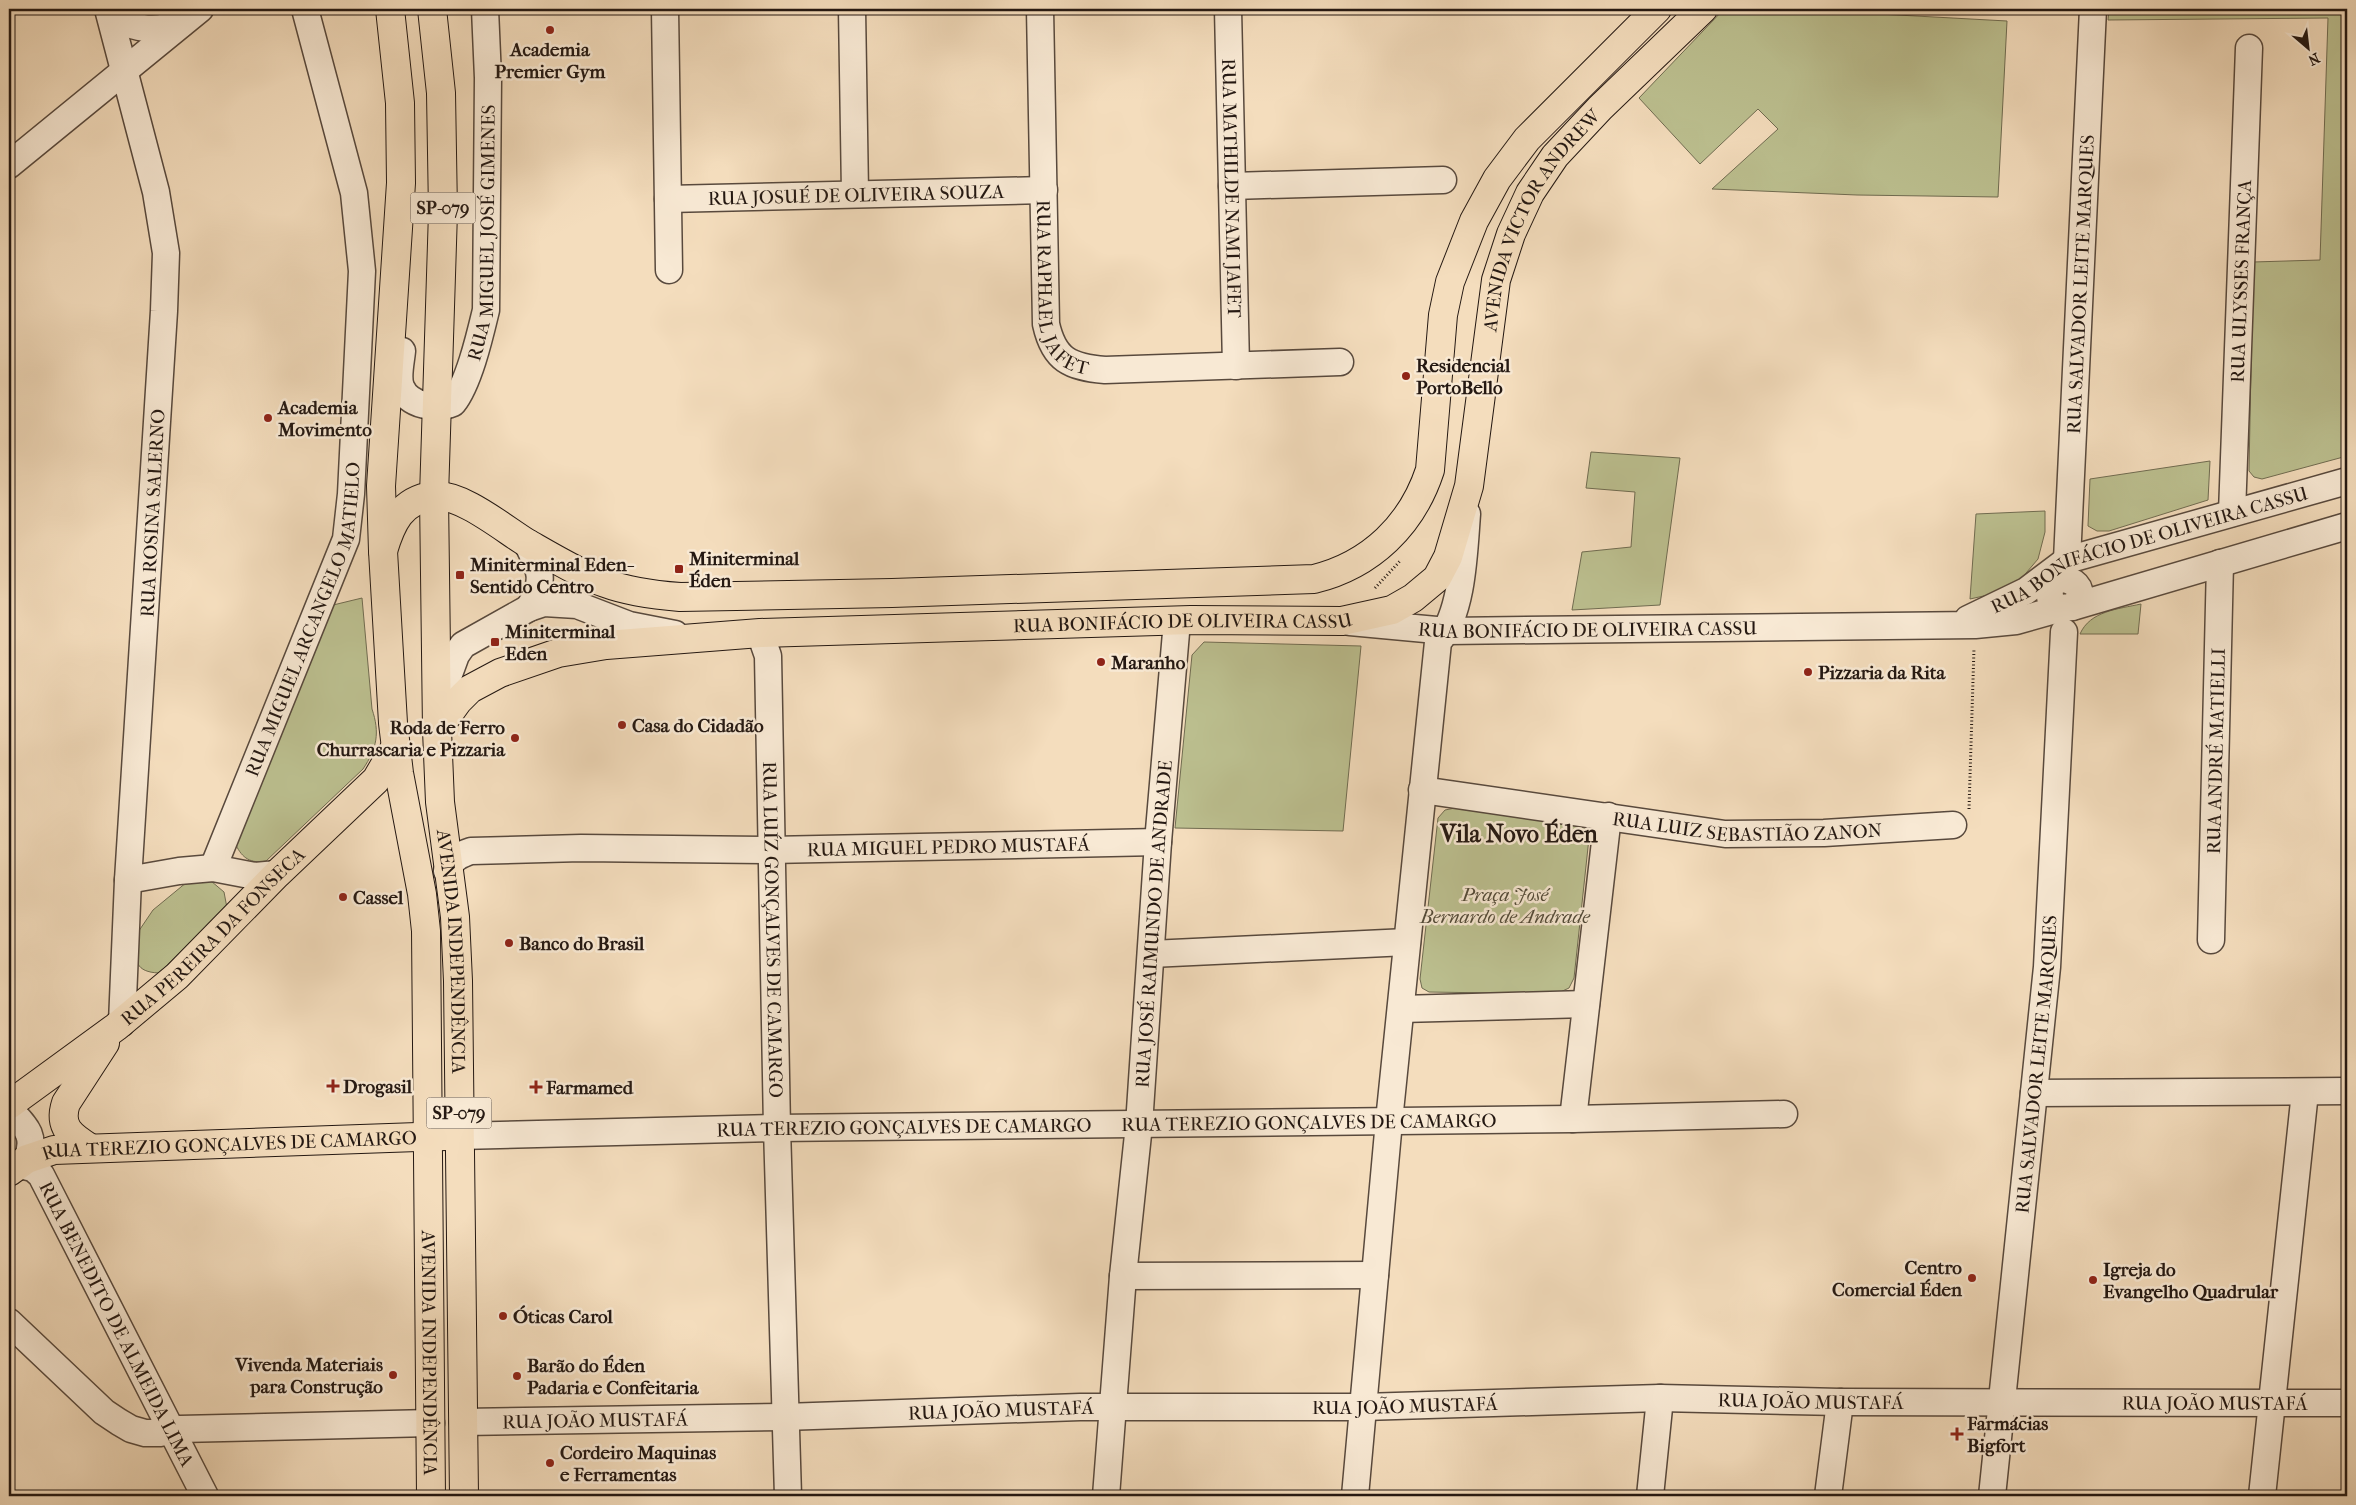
<svg xmlns="http://www.w3.org/2000/svg" width="2356" height="1505" viewBox="0 0 2356 1505" font-family="'IM FELL French Canon',serif">
	<rect width="100%" height="100%" fill="#f4ddbd"/>
	<filter id="stains"><feTurbulence type="fractalNoise" baseFrequency=".004" numOctaves="4"/><feColorMatrix values="0 0 0 0 .2 0 0 0 0 .09 0 0 0 0 .02 0 0 0 .5 -.17"/></filter>
	<radialGradient id="worn" r=".72"><stop offset=".6" stop-color="#630" stop-opacity="0"/><stop offset="1" stop-color="#630" stop-opacity=".3"/></radialGradient>
	<path fill="#bcc090" stroke="#706c51" d="M1724,9h64l219,12 -9,176 -141,-2 -145,-6 66,-60 -20,-20 -58,55 -61,-66z
		M2109,9h238v447l-85,23 -8,-2 -5,-6 4,-209 67,-2 8,-242 -220,2z
		M1591,452l89,6 -20,147 -88,5 10,-58 49,-5 4,-55 -49,-4z
		M2210,461l-2,39 -99,31h-12l-9,-5 2,-47z
		M2045,511v21l-7,27 -17,20 -15,12 -36,8 6,-85z
		M362,598l10,111c8,24 5,39 -9,60l-97,92c-15,3 -24,-3 -30,-16l93,-239z
		M2141,604l-3,30h-58c10,-23 38,-25 61,-30z
		M1204,642l157,4 -18,185 -168,-3 17,-173z
		M1455,808l128,19 4,4 2,7 -15,140 -5,10 -13,6 -127,-2 -7,-4 -2,-9 18,-161 7,-8z
		M211,881l13,11 3,16 -68,65c-24,-1 -23,-12 -27,-32l21,-31 34,-28z"/>
	<g fill="none" stroke-linecap="round" stroke-linejoin="round">
		<g stroke="#58493d" stroke-width="29">
			<g id="minor">
				<path d="M108,9l48,183 10,61 -2,58 -36,569 -6,143"/>
				<path d="M111,9c17,23 44,22 70,15"/>
				<path d="M665,9l4,261"/>
				<path d="M852,9l3,184"/>
				<path id="s1" d="M1040,9l6,315c8,36 24,43 59,46l235,-8"/>
				<path id="s2" d="M1228,9l8,357"/>
				<path d="M9,165l191,-156"/>
				<path d="M1232,186l211,-6"/>
				<path id="s3" d="M668,199l376,-9"/>
				<path id="s4" d="M402,351c-1,11 -5,26 -1,36 8,19 35,23 52,16 16,-20 27,-68 33,-93l2,-232 -3,-69"/>
				<path id="s5" d="M2232,513l17,-465"/>
				<path d="M527,543c14,28 19,38 2,65"/>
				<path id="s6" d="M2067,560l26,-551"/>
				<path d="M2050,597c-4,-34 49,-13 22,10l-12,1"/>
				<path d="M2072,607l275,-81"/>
				<path id="s7" d="M1968,619l58,-28 41,-31 280,-79"/>
				<path id="s8" d="M1350,622l97,9 528,-6 41,-4 46,-13"/>
				<path id="s9" d="M760,633l8,23 9,472 11,368"/>
				<path d="M442,704l6,-27 8,-22 7,-10 66,-37 15,-5 33,2 52,20 46,9"/>
				<path id="s10" d="M1422,790l303,44 99,-1 129,-8"/>
				<path id="s11" d="M213,868l133,-329 5,-45 11,-223 -8,-78 -49,-184"/>
				<path id="s12" d="M447,871c4,-12 12,-16 24,-20l110,-3 189,2 388,-8"/>
				<path d="M128,880l51,-9 34,-3 42,8 22,-2"/>
				<path id="s13" d="M2211,940l9,-377"/>
				<path d="M1151,954l256,-12"/>
				<path d="M1401,1009l185,-5"/>
				<path d="M2034,1093l313,-2"/>
				<path d="M9,1109c16,17 28,26 18,50"/>
				<path d="M1573,1119l35,-303"/>
				<path id="s14" d="M459,1136l318,-8 796,-9 211,-5"/>
				<path id="s15" d="M19,1165l14,3 8,7 164,321"/>
				<path d="M1123,1276l252,-1"/>
				<path d="M9,1322l95,90 15,10 12,7 14,4h15l20,-4 251,-6"/>
				<path id="s16" d="M463,1422l321,-5 296,-10h283l297,-9 180,4 507,1"/>
				<path id="s17" d="M1106,1496l17,-220 16,-151 19,-283 19,-221"/>
				<path d="M1355,1496l34,-375 49,-479c25,-30 26,-90 29,-128"/>
				<path d="M1650,1496l10,-98"/>
				<path d="M1828,1496l12,-94"/>
				<path id="s18" d="M1992,1496l55,-529 17,-335"/>
				<path d="M2262,1496l43,-404"/>
			</g>
		</g>
		<g stroke="#241812" stroke-width="30">
			<g id="major">
				<path id="s19" d="M390,9l10,94 1,80 -20,303 2,65 10,172 6,50 23,121 4,37 5,565"/>
				<path id="s20" d="M432,9l9,84 2,119 -9,284 3,234 3,72 15,115 3,64 6,515"/>
				<path d="M383,551c8,-27 18,-51 50,-55 28,-3 71,33 94,47 21,12 56,33 78,40 24,9 50,12 75,14l212,-4 422,-14c57,-14 98,-54 116,-109l13,-155 7,-33 24,-61 23,-42 30,-40 130,-130"/>
				<path id="s21" d="M437,730l21,-29 12,-12 30,-16 58,-20 48,-8 154,-12 431,-13 151,1 50,-11 21,-12 24,-20 11,-21 21,-71 27,-206 15,-46 19,-41 25,-37 45,-48 103,-99"/>
				<path id="s22" d="M9,1105l107,-78 61,-51 100,-102 99,-94 20,-34"/>
				<path d="M90,1148c-19,-12 -32,-21 -24,-45l39,-60"/>
				<path id="s23" d="M9,1172l18,-13 27,-9 392,-14"/>
			</g>
		</g>
		<path stroke="#241812" stroke-width="3" stroke-dasharray="1 2.5" stroke-linecap="butt" d="M1375,588l26,-28
			M1969,809l5,-161"/>
		<use href="#minor" stroke="#f8e9d4" stroke-width="26"/>
		<use href="#major" stroke="#f4ddbd" stroke-width="28"/>
	</g>
	<g fill="#8f2418" stroke="#f8e9d4" stroke-width="2">
		<circle cx="550" cy="30" r="5"/>
		<circle cx="1406" cy="376" r="5"/>
		<circle cx="268" cy="418" r="5"/>
		<rect x="674" y="564" width="10" height="10" rx="2.5"/>
		<rect x="455" y="570" width="10" height="10" rx="2.5"/>
		<rect x="490" y="637" width="10" height="10" rx="2.5"/>
		<circle cx="1101" cy="662" r="5"/>
		<circle cx="1808" cy="672" r="5"/>
		<circle cx="622" cy="725" r="5"/>
		<circle cx="515" cy="738" r="5"/>
		<circle cx="343" cy="897" r="5"/>
		<circle cx="509" cy="943" r="5"/>
		<path d="M330.5 1078.5h5v5h5v5h-5v5h-5v-5h-5v-5h5z"/>
		<path d="M533.5 1079.5h5v5h5v5h-5v5h-5v-5h-5v-5h5z"/>
		<circle cx="1972" cy="1278" r="5"/>
		<circle cx="2093" cy="1280" r="5"/>
		<circle cx="503" cy="1316" r="5"/>
		<circle cx="393" cy="1375" r="5"/>
		<circle cx="517" cy="1376" r="5"/>
		<path d="M1954.5 1426.5h5v5h5v5h-5v5h-5v-5h-5v-5h5z"/>
		<circle cx="550" cy="1463" r="5"/>
	</g>
	<g text-anchor="middle" stroke-width="5" stroke-linejoin="round" paint-order="stroke">
		<g fill="#f8e9d4" stroke="#64574c" stroke-width="1">
			<rect x="410.5" y="192.5" width="65" height="31" rx="4"/>
			<rect x="426.5" y="1097.5" width="65" height="31" rx="4"/>
		</g>
		<g font-size="18" font-weight="bold" fill="#241812">
			<text x="443" y="214">SP-079</text>
			<text x="459" y="1119">SP-079</text>
		</g>
		<g font-size="19" font-weight="bold" fill="#241812" stroke="#f8e9d4" text-anchor="start">
			<text x="550" y="56" text-anchor="middle">Academia<tspan x="550" dy="22">Premier Gym</tspan></text>
			<text x="1416" y="372">Residencial<tspan x="1416" dy="22">PortoBello</tspan></text>
			<text x="278" y="414">Academia<tspan x="278" dy="22">Movimento</tspan></text>
			<text x="689" y="565">Miniterminal<tspan x="689" dy="22">Éden</tspan></text>
			<text x="470" y="571">Miniterminal Eden-<tspan x="470" dy="22">Sentido Centro</tspan></text>
			<text x="505" y="638">Miniterminal<tspan x="505" dy="22">Eden</tspan></text>
			<text x="1111" y="669">Maranho</text>
			<text x="1818" y="679">Pizzaria da Rita</text>
			<text x="632" y="732">Casa do Cidadão</text>
			<text x="505" y="734" text-anchor="end">Roda de Ferro<tspan x="505" dy="22">Churrascaria e Pizzaria</tspan></text>
			<text x="353" y="904">Cassel</text>
			<text x="519" y="950">Banco do Brasil</text>
			<text x="343" y="1093">Drogasil</text>
			<text x="546" y="1094">Farmamed</text>
			<text x="1962" y="1274" text-anchor="end">Centro<tspan x="1962" dy="22">Comercial Éden</tspan></text>
			<text x="2103" y="1276">Igreja do<tspan x="2103" dy="22">Evangelho Quadrular</tspan></text>
			<text x="513" y="1323">Óticas Carol</text>
			<text x="383" y="1371" text-anchor="end">Vivenda Materiais<tspan x="383" dy="22">para Construção</tspan></text>
			<text x="527" y="1372">Barão do Éden<tspan x="527" dy="22">Padaria e Confeitaria</tspan></text>
			<text x="1967" y="1430">Farmácias<tspan x="1967" dy="22">Bigfort</tspan></text>
			<text x="560" y="1459">Cordeiro Maquinas<tspan x="560" dy="22">e Ferramentas</tspan></text>
		</g>
		<g font-size="19" fill="#241812" stroke="#f8e9d4">
			<text dy="7" stroke="none"><textPath href="#s2" startOffset="179">RUA MATHILDE NAMI JAFET</textPath></text>
			<text dy="7" stroke="none"><textPath href="#s3" startOffset="188">RUA JOSUÉ DE OLIVEIRA SOUZA</textPath></text>
			<text dy="7" stroke="none"><textPath href="#s21" startOffset="1419">AVENIDA VICTOR ANDREW</textPath></text>
			<text dy="7" stroke="none"><textPath href="#s4" startOffset="272">RUA MIGUEL JOSÉ GIMENES</textPath></text>
			<text dy="7" stroke="none"><textPath href="#s1" startOffset="286">RUA RAPHAEL JAFET</textPath></text>
			<text dy="7" stroke="none"><textPath href="#s5" startOffset="232">RUA ULYSSES FRANÇA</textPath></text>
			<text dy="7" stroke="none"><textPath href="#s6" startOffset="276">RUA SALVADOR LEITE MARQUES</textPath></text>
			<text transform="translate(152 513) rotate(-87)" y="7">RUA ROSINA SALERNO</text>
			<text dy="7" stroke="none"><textPath href="#s7" startOffset="196">RUA BONIFÁCIO DE OLIVEIRA CASSU</textPath></text>
			<text dy="7" stroke="none"><textPath href="#s11" startOffset="266">RUA MIGUEL ARCANGELO MATIELO</textPath></text>
			<text dy="7" stroke="none"><textPath href="#s21" startOffset="774">RUA BONIFÁCIO DE OLIVEIRA CASSU</textPath></text>
			<text dy="7" stroke="none"><textPath href="#s8" startOffset="238">RUA BONIFÁCIO DE OLIVEIRA CASSU</textPath></text>
			<text dy="7" stroke="none"><textPath href="#s13" startOffset="189">RUA ANDRÉ MATIELLI</textPath></text>
			<text dy="7" stroke="none"><textPath href="#s10" startOffset="328">RUA LUIZ SEBASTIÃO ZANON</textPath></text>
			<text dy="7" stroke="none"><textPath href="#s12" startOffset="510">RUA MIGUEL PEDRO MUSTAFÁ</textPath></text>
			<text dy="7" stroke="none"><textPath href="#s17" startOffset="574">RUA JOSÉ RAIMUNDO DE ANDRADE</textPath></text>
			<text dy="7" stroke="none"><textPath href="#s9" startOffset="298">RUA LUÍZ GONÇALVES DE CAMARGO</textPath></text>
			<text dy="7" stroke="none"><textPath href="#s22" startOffset="265">RUA PEREIRA DA FONSECA</textPath></text>
			<text dy="7" stroke="none"><textPath href="#s20" startOffset="944">AVENIDA INDEPENDÊNCIA</textPath></text>
			<text dy="7" stroke="none"><textPath href="#s18" startOffset="434">RUA SALVADOR LEITE MARQUES</textPath></text>
			<text dy="7" stroke="none"><textPath href="#s14" startOffset="850">RUA TEREZIO GONÇALVES DE CAMARGO</textPath></text>
			<text dy="7" stroke="none"><textPath href="#s14" startOffset="445">RUA TEREZIO GONÇALVES DE CAMARGO</textPath></text>
			<text dy="7" stroke="none"><textPath href="#s23" startOffset="226">RUA TEREZIO GONÇALVES DE CAMARGO</textPath></text>
			<text dy="7" stroke="none"><textPath href="#s15" startOffset="192">RUA BENEDITO DE ALMEIDA LIMA</textPath></text>
			<text dy="7" stroke="none"><textPath href="#s19" startOffset="1348">AVENIDA INDEPENDÊNCIA</textPath></text>
			<text dy="7" stroke="none"><textPath href="#s16" startOffset="1348">RUA JOÃO MUSTAFÁ</textPath></text>
			<text dy="7" stroke="none"><textPath href="#s16" startOffset="1752">RUA JOÃO MUSTAFÁ</textPath></text>
			<text dy="7" stroke="none"><textPath href="#s16" startOffset="942">RUA JOÃO MUSTAFÁ</textPath></text>
			<text dy="7" stroke="none"><textPath href="#s16" startOffset="538">RUA JOÃO MUSTAFÁ</textPath></text>
			<text dy="7" stroke="none"><textPath href="#s16" startOffset="132">RUA JOÃO MUSTAFÁ</textPath></text>
		</g>
		<g font-size="19" font-style="italic" fill="#524a38" stroke="#f8e9d4">
			<text x="1505" y="901">Praça José<tspan x="1505" dy="22">Bernardo de Andrade</tspan></text>
		</g>
		<g font-size="24" font-weight="bold" fill="#241812" stroke="#f8e9d4">
			<text x="1519" y="842">Vila Novo Éden</text>
		</g>
	</g>
	<rect width="2356" height="1505" fill="none" stroke="#f4ddbd" stroke-width="30"/>
	<rect x="10" y="10" width="2336" height="1485" fill="none" stroke="#241812" stroke-width="2.5"/>
	<rect x="15" y="15" width="2326" height="1475" fill="none" stroke="#241812"/>
	<g transform="translate(2308 48) rotate(152)" stroke="#f8e9d4" stroke-width="4" paint-order="stroke">
	<path d="M0-4L9 19L0 12L-9 19Z" fill="#241812"/>
	<text y="-8" font-size="14" font-weight="bold" text-anchor="middle" fill="#241812">N</text>
	</g>
	<rect width="100%" height="100%" filter="url(#stains)"/>
	<rect width="100%" height="100%" fill="url(#worn)"/>
</svg>
